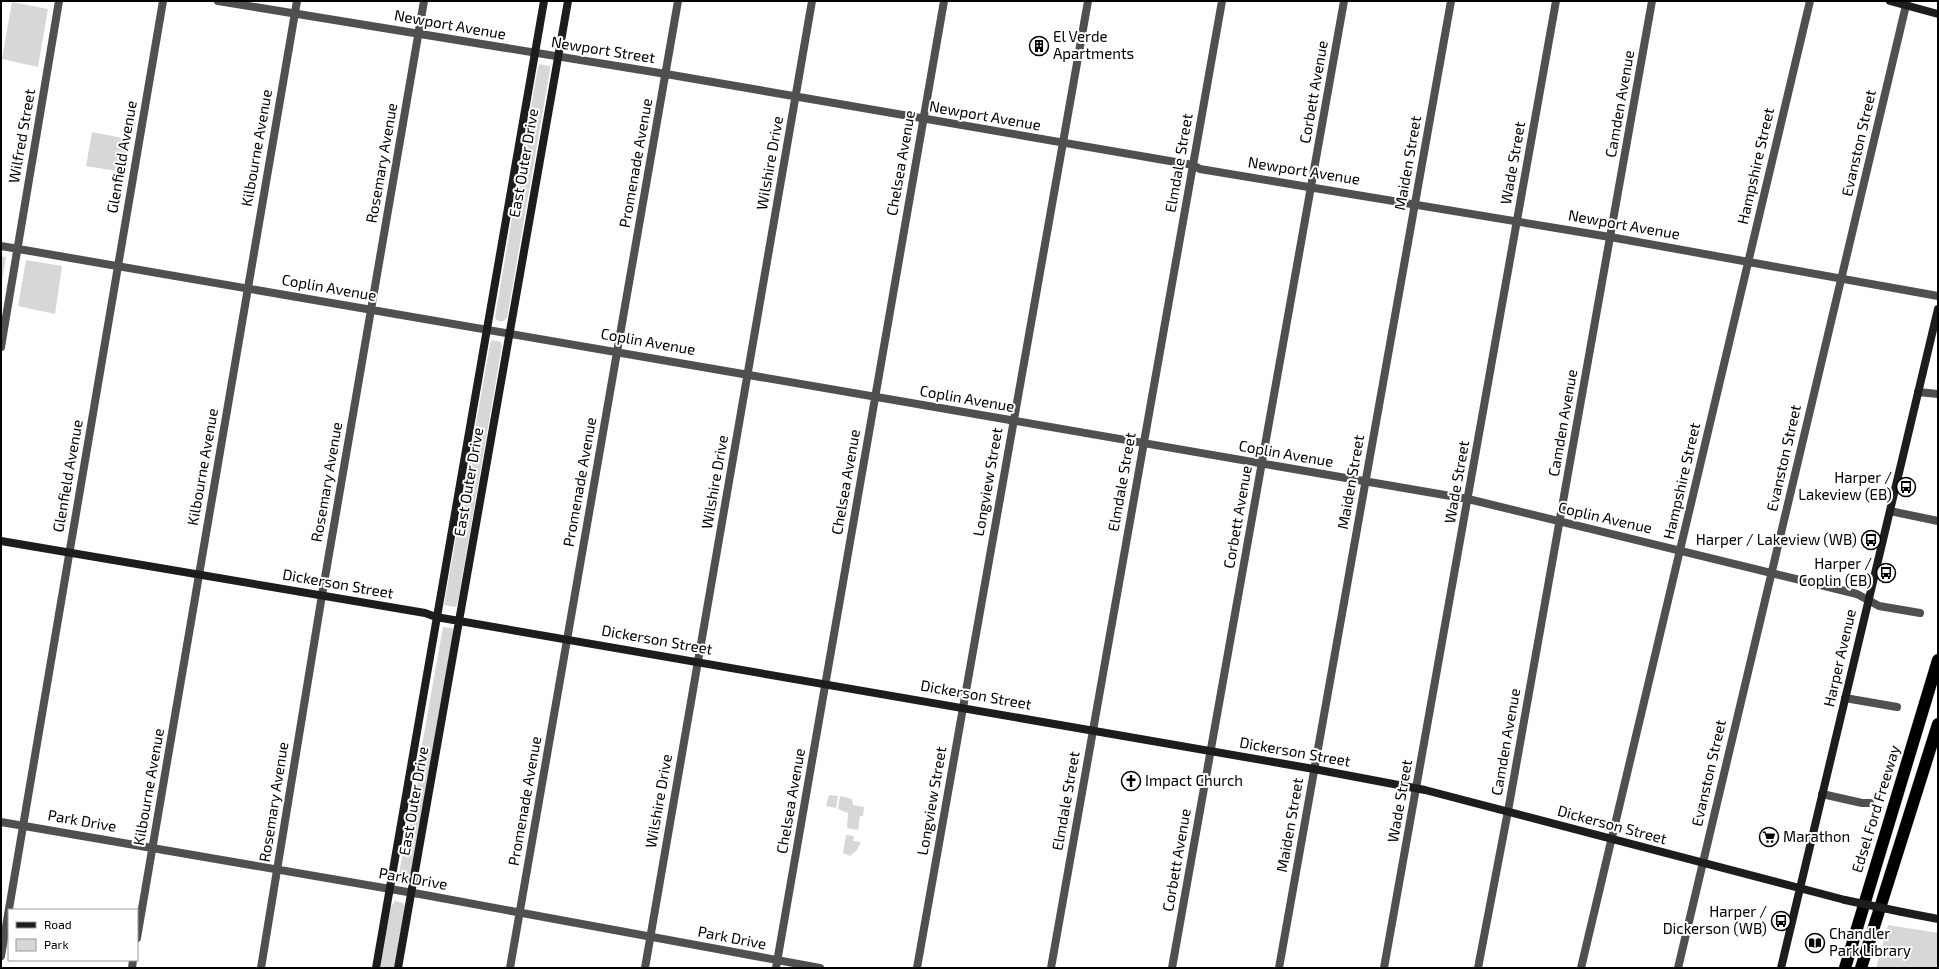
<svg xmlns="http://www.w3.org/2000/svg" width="1939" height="969" viewBox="0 0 1939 969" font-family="'Exo 2',sans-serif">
	<rect width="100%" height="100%" fill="#fff"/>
	<path fill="#d7d7d7" d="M12,2l36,7 -10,58 -36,-8z
		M539,64l11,2v4l-43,248 -5,4 -6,-2 -1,-3 42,-245z
		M92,132l36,7 -5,33 -37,-6z
		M1,256l5,1 -5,31z
		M26,260l36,6 -7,48 -37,-8z
		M492,340l9,2 1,4 -44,255 -2,6 -12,-2 46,-261z
		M443,627l9,1 2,3 -44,250 -4,4 -7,-2 -1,-3z
		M829,795l9,1 -2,12 -10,-2z
		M840,796l12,3 1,6 11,2 -1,9h-3l-2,14 -11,-2 1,-15 -10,-4z
		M846,835l8,1 -1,5 8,1 -4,8 -7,6 -7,-3z
		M395,901l8,2 2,3 -11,62h-14l11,-61z
		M1888,925l50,8v35h-62z"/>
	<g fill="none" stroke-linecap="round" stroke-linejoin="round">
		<g stroke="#dbdbdb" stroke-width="13">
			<path id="highway" d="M1845,968l93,-308
				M1861,968l77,-244"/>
		</g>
		<path stroke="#505050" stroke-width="8" d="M218,1l448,73 527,91 7,4 410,68 328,59
			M1,246l1467,253 389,95 22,12 41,7
			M1,347l58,-346
			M1918,392l20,2
			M1890,511l48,10
			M1845,698l52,9
			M1822,794l40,9h8
			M1,822l424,73 395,73
			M137,938l160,-937
			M1,956l162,-955
			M132,968l1,-8
			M261,968l61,-373 102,-594
			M510,968l168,-967
			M645,968l167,-967
			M776,968l168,-967
			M917,968l171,-967
			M1051,968l171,-967
			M1172,968l172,-967
			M1279,968l172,-967
			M1384,968l172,-967
			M1478,968l30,-157 144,-810
			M1581,968l229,-967
			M1678,968l229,-967"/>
		<path stroke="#1d1d1d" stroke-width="8" d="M1890,1l48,13
			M1,541l424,72 11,4 878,152 111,21 420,110
			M1902,912l36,7
			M376,968l168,-967
			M398,968l170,-967
			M1781,968l157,-659"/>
		<use href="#highway" stroke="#000" stroke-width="12"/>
		<path stroke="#1d1d1d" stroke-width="8" d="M1845,900l57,12"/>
	</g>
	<defs>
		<g id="building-ring" transform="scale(1)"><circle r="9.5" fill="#fff" stroke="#000" stroke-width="1.5"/><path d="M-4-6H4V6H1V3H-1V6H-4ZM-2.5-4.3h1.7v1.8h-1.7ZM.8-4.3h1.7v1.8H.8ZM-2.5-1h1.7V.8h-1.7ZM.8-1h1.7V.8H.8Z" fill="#000"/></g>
		<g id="bus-ring" transform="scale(1)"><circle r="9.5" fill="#fff" stroke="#000" stroke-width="1.5"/><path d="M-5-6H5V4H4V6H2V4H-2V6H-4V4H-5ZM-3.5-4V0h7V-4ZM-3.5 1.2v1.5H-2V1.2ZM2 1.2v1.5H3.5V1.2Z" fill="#000"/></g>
		<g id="church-ring" transform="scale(1)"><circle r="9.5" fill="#fff" stroke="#000" stroke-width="1.5"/><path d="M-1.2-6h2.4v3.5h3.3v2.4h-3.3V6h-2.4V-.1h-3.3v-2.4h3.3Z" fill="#000"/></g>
		<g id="supermarket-ring" transform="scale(1)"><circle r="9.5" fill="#fff" stroke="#000" stroke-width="1.5"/><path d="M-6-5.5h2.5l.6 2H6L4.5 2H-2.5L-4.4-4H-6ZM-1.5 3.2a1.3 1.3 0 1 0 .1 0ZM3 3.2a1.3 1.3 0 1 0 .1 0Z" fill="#000"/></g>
		<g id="library-ring" transform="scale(1)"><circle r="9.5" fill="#fff" stroke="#000" stroke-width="1.5"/><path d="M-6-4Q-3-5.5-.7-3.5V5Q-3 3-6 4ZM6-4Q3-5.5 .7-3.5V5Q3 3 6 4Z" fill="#000"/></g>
	</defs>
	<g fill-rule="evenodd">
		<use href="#building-ring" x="1039" y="46"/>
		<use href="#bus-ring" x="1906" y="487"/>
		<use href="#bus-ring" x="1871" y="540"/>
		<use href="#bus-ring" x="1886" y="573"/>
		<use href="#church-ring" x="1131" y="781"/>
		<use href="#supermarket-ring" x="1769" y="837"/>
		<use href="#bus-ring" x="1781" y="921"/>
		<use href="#library-ring" x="1815" y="943"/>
	</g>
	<g text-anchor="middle" stroke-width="4" stroke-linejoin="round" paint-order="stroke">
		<g font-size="15" fill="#000" stroke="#fff">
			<text transform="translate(450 25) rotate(10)" y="5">Newport Avenue</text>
			<text transform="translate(603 50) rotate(9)" y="5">Newport Street</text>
			<text transform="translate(1314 92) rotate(-80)" y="5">Corbett Avenue</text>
			<text transform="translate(1620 104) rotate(-80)" y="5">Camden Avenue</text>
			<text transform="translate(985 116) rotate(10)" y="5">Newport Avenue</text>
			<text transform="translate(22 136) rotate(-80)" y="5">Wilfred Street</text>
			<text transform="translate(1859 143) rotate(-77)" y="5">Evanston Street</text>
			<text transform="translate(257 148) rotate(-80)" y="5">Kilbourne Avenue</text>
			<text transform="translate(122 157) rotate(-80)" y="5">Glenfield Avenue</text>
			<text transform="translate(382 163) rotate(-80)" y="5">Rosemary Avenue</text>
			<text transform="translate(524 163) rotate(-80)" y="5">East Outer Drive</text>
			<text transform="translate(636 163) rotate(-80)" y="5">Promenade Avenue</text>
			<text transform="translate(770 163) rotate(-80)" y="5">Wilshire Drive</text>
			<text transform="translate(901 163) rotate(-80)" y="5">Chelsea Avenue</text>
			<text transform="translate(1179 163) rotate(-80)" y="5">Elmdale Street</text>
			<text transform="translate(1408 163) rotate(-80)" y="5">Maiden Street</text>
			<text transform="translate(1513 163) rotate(-80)" y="5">Wade Street</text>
			<text transform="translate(1756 166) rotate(-77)" y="5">Hampshire Street</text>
			<text transform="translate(1304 171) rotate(9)" y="5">Newport Avenue</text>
			<text transform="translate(1624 225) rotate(10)" y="5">Newport Avenue</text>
			<text transform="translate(329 288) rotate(10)" y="5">Coplin Avenue</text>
			<text transform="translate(648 342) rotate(10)" y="5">Coplin Avenue</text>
			<text transform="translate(967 399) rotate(10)" y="5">Coplin Avenue</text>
			<text transform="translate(1563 423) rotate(-80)" y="5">Camden Avenue</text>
			<text transform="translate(1286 454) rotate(10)" y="5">Coplin Avenue</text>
			<text transform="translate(1784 458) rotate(-77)" y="5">Evanston Street</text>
			<text transform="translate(203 467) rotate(-80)" y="5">Kilbourne Avenue</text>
			<text transform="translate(68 476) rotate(-80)" y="5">Glenfield Avenue</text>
			<text transform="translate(1682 481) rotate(-77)" y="5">Hampshire Street</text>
			<text transform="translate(327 482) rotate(-80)" y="5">Rosemary Avenue</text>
			<text transform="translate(469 482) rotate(-80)" y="5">East Outer Drive</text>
			<text transform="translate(580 482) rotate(-80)" y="5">Promenade Avenue</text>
			<text transform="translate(715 482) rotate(-80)" y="5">Wilshire Drive</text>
			<text transform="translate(846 482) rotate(-80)" y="5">Chelsea Avenue</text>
			<text transform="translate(988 482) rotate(-80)" y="5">Longview Street</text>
			<text transform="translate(1122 482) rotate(-80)" y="5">Elmdale Street</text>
			<text transform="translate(1351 482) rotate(-80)" y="5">Maiden Street</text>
			<text transform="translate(1457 482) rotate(-80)" y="5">Wade Street</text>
			<text transform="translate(1238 517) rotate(-80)" y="5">Corbett Avenue</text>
			<text transform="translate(1605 518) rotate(13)" y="5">Coplin Avenue</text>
			<text transform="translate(338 584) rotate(10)" y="5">Dickerson Street</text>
			<text transform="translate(657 640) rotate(10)" y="5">Dickerson Street</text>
			<text transform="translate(1840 658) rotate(-77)" y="5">Harper Avenue</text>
			<text transform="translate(976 695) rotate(10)" y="5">Dickerson Street</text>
			<text transform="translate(1506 742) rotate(-80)" y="5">Camden Avenue</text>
			<text transform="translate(1295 752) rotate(10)" y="5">Dickerson Street</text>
			<text transform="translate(1709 773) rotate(-77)" y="5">Evanston Street</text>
			<text transform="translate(149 787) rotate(-80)" y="5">Kilbourne Avenue</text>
			<text transform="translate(414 801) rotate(-80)" y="5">East Outer Drive</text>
			<text transform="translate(525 801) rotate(-80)" y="5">Promenade Avenue</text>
			<text transform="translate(659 801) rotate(-80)" y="5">Wilshire Drive</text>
			<text transform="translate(791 801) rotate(-80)" y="5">Chelsea Avenue</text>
			<text transform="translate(932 801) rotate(-80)" y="5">Longview Street</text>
			<text transform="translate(1066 801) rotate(-80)" y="5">Elmdale Street</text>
			<text transform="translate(1400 801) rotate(-80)" y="5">Wade Street</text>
			<text transform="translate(274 802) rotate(-81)" y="5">Rosemary Avenue</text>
			<text transform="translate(1876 809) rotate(-73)" y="5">Edsel Ford Freeway</text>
			<text transform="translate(82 821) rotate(10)" y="5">Park Drive</text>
			<text transform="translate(1290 825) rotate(-80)" y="5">Maiden Street</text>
			<text transform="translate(1612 825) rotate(15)" y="5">Dickerson Street</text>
			<text transform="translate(1177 860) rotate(-80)" y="5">Corbett Avenue</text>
			<text transform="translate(413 879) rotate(10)" y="5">Park Drive</text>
			<text transform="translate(732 938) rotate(11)" y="5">Park Drive</text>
		</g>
		<g font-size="15" fill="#000" stroke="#fff" text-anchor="start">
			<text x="1053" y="42">El Verde<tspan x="1053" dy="17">Apartments</tspan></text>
			<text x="1892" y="483" text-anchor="end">Harper /<tspan x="1892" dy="17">Lakeview (EB)</tspan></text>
			<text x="1857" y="545" text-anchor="end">Harper / Lakeview (WB)</text>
			<text x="1872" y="569" text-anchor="end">Harper /<tspan x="1872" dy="17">Coplin (EB)</tspan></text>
			<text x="1145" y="786">Impact Church</text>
			<text x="1783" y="842">Marathon</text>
			<text x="1767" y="917" text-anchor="end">Harper /<tspan x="1767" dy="17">Dickerson (WB)</tspan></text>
			<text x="1829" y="939">Chandler<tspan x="1829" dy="17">Park Library</tspan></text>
		</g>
	</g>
	<rect width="1939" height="969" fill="none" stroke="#000000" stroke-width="4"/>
	<rect x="8" y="909" width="130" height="52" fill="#ffffff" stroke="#999999"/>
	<rect x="16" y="922" width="20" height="6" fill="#1d1d1d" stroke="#999999"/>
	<text x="44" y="929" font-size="12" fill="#000000">Road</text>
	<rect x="16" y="939" width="20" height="12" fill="#d7d7d7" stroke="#999999"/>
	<text x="44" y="949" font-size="12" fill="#000000">Park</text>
</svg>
